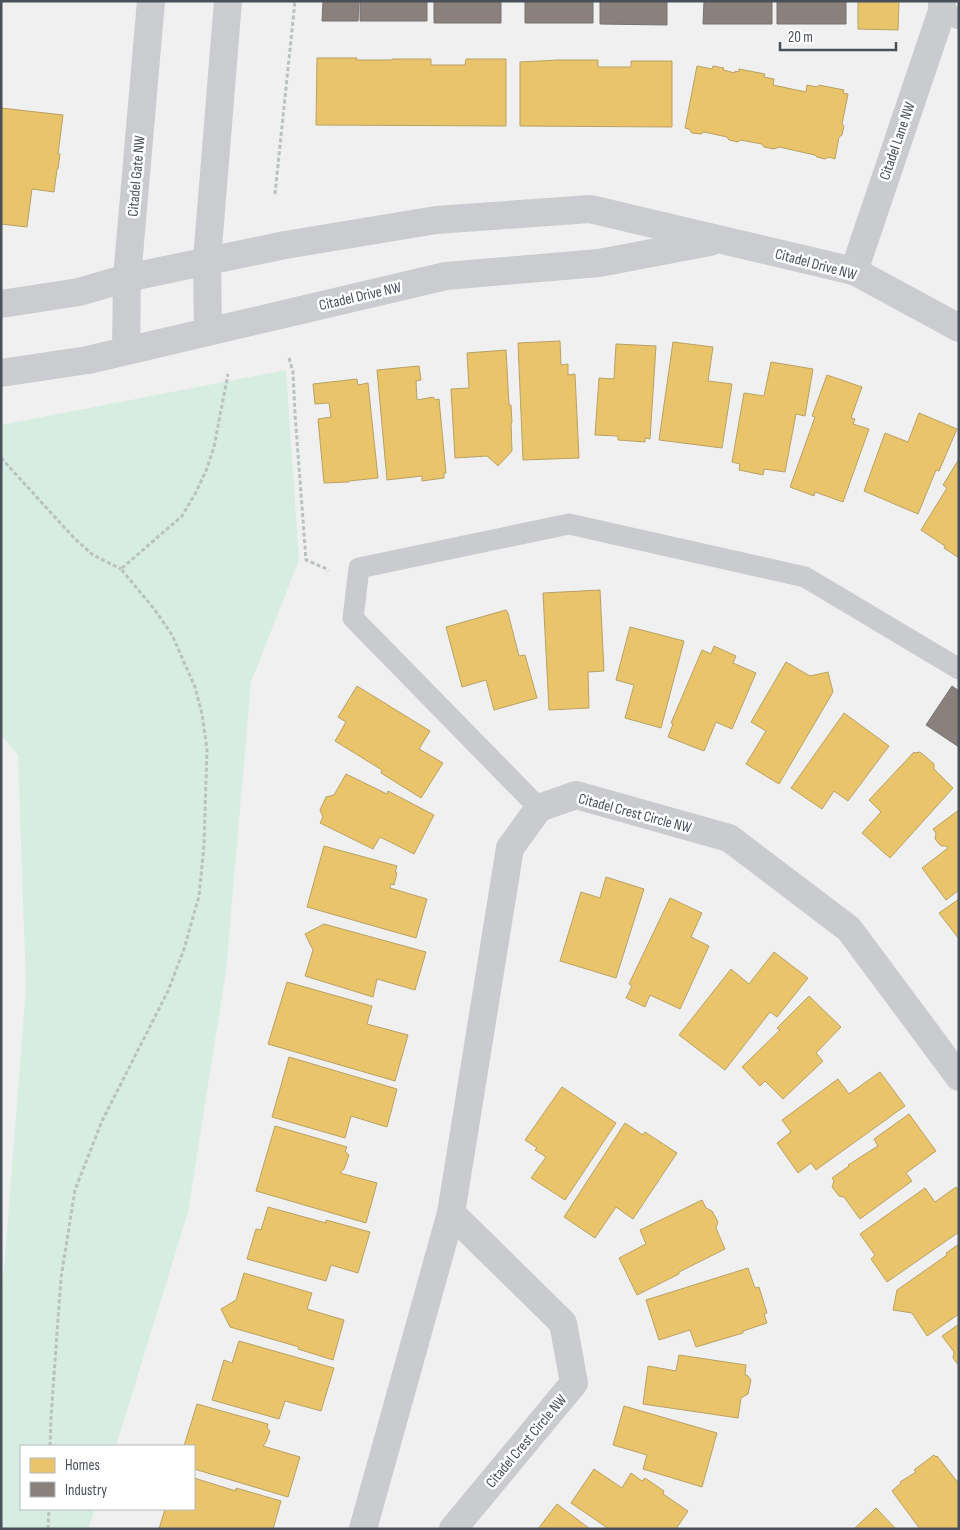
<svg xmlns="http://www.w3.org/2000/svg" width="960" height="1530" viewBox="0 0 960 1530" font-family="'Sofia Sans Condensed',sans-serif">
	<rect width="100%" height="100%" fill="#f0f0f0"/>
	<path fill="#d7ede2" d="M286,370l13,190 -48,122 -25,289 -38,241 -72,234h-95v63h74l-7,20h-87v-222l25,-319 -8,-233 -17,-20v-310z"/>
	<path fill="#e9c46a" stroke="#b9a165" d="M858,1h41l-1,29 -40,-1z
		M317,58h40l-1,2h36v-1h39v6h34l1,-6h40v67l-190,-1z
		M558,60h40v7h33v-6h41v66l-152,-1v-64z
		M697,66l15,3 1,-3 11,2 -1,2 12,3v-2l4,1v-3l26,5 -1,3 10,2 -1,6 33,7 1,-7 10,2 2,-2 25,5 -1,3 5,1 -6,30 2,2 -2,9 -3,2 -4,22 -6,-2 -4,2 -8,-2 -2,-2 -36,-8 -5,2 -10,-2 -2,-3 -22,-4 -2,2 -9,-2 -2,-3 -23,-5 -3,2 -9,-1 -3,-4 -4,-1z
		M1,108l62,7 -5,39h2l-2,15h-1l-3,23 -22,-3 -5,38 -26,-3z
		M560,341l1,24 7,-1v11l7,-1 4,84 -56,2 -5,-117z
		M673,342l40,5 -5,34 24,3 -10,64 -63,-8z
		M616,344l40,2 -6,93 -5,-1v4l-27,-2v-4l-23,-1 4,-57 15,1z
		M506,350l3,55h2l1,18h-1l1,28 -14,15 -11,-10 -32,2 -4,-69 18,-1 -2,-35z
		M771,362l42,7 -8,47 -9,-2 -11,58 -21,-3 -1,6 -24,-5 1,-6 -8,-2 12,-69 20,3z
		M419,366l2,14 -5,1 1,19 16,-3 3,3 3,-1 7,74h-2v5l-22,3v-5l-35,4 -10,-110z
		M827,375l35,12 -11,31 4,1 -2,5 16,5 -26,73 -28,-10 -1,4 -24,-9 25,-70 -3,-1z
		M357,379l1,6 10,-2 10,95 -29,3v1l-25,1 -6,-64 13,-2 -2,-14 -14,1 -2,-20z
		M919,413l38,16 -18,42 -3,-1 -18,44 -54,-23 21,-58 23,9z
		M959,459v99l-15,-10 1,-2 -24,-16 26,-42 -4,-3z
		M600,590l4,81 -16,1 1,36 -40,2 -6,-117z
		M506,610l2,3 11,43 6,-1 12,43 -43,12 -8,-30 -24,7 -16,-60z
		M630,627l54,14 -23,87 -36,-10 9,-33 -18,-5z
		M714,646l22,10 -3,7 23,10 -24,56 -16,-7 -12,29 -36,-14 5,-13 -2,-1 31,-73 9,4z
		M786,662l24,14 18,-4 5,20 -54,92 -33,-20 20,-33 -15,-9z
		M357,686l73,45 -11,18 24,14 -22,35 -40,-25 1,-3 -47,-29 11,-19 -8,-5z
		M844,713l45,33 -41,55 -14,-10 -12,18 -31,-21z
		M914,752l1,1 5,-1 14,12v5l19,19 -63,70 -28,-25 19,-21 -12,-12z
		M346,774l41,20 1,-3 46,24 -20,39 -34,-17 -7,12 -53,-26 3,-6 -3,-7 6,-13 8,-2z
		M959,810v80l-13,10 -24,-32 26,-20 -2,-2h-5l-6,-7 1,-6 -3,-4z
		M324,846l73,20 -2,6 2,1 -3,12 -3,-1 -1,4 37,11 -11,39 -109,-31z
		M606,877l38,12 -28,89 -56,-17 21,-69 19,6z
		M670,898l32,15 -11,24 18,9 -29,63 -30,-14 -5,12 -19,-9 6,-12 -3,-2z
		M959,899v40l-20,-26z
		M324,924l102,28 -11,38 -38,-11 -4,18 -68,-21 8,-26 -8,-16z
		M774,952l34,26 -31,39 -7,-5 -45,58 -46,-35 52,-66 18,15z
		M287,982l85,24 -5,18 41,11 -13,46 -127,-37z
		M809,996l32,31 -25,26 7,8 -40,38 -18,-18 -5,5 -18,-19 38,-37 -3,-2z
		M289,1057l108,32 -10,38 -36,-11 -6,22 -73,-21z
		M880,1072l25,34 -89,64 -5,-7 -13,10 -21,-30 14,-11 -9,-12 56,-41 11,15z
		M562,1087l54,36 -51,77 -34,-22 15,-21 -11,-7 2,-2 -12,-8z
		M909,1114l27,37 -30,22 6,8 -52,38 -16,-22 -5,-1 -7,-9 2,-6 -2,-3 17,-12 -1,-1 30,-19 -4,-7z
		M625,1123l18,12 2,-3 32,21 -44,66 -17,-12 -21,31 -31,-21z
		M275,1126l72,21 -2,4 4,4 -5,14 -4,4 37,10 -11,40 -110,-32z
		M956,1187l3,4v41l-72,50 -16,-23 4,-4 -15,-21 65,-46 10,14z
		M702,1200l4,8 6,3 6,11 -2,6 9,21 -46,23v2l-42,21 -18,-37 27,-14 -6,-14z
		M268,1207l58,16v-3l44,12 -12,41 -27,-8 -5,16 -79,-22 9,-30 5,1z
		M959,1244v70l-32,22 -15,-23 -19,-3 4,-20 50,-35 -1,-2z
		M748,1268l7,20 4,-1 8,26 -3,1 3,9 -24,8v2l-47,14 -6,-17 -31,10 -13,-40z
		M244,1273l68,20 -5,16 37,11 -11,40 -35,-11 1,-2 -69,-20 -9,-18 15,-9z
		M959,1324v42l-6,-8 1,-6 -12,-16z
		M239,1341l95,27 -13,43 -36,-10 -6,18 -67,-19 12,-40 8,3z
		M679,1355l67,10 -1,10h2l4,5 -3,14 -7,4 -3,20 -95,-14 5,-38 28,5z
		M197,1404l71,20 -1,4 3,3 -4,11 -3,4 37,11 -12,40 -94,-28v-23h-10z
		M624,1406l93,27 -15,54 -59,-18 4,-14 -34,-10z
		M934,1455l2,2 1,-1 22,28v45h-39l-28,-38 9,-8 -1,-1 16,-10 -2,-2z
		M594,1469l28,19 9,-15 11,8 3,-3 19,13 -1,3 25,17 -12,18h-67l-38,-26z
		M194,1478l42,13v-3l45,13 -8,28h-114l6,-20h29z
		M557,1504l33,25h-52z
		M876,1508l20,21h-42z"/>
	<path fill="#8a817c" stroke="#767272" d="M323,1h36l-1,20h-36z
		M360,1h67v20h-67z
		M434,1h67v22h-67z
		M525,1h68v22h-68z
		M600,1h67v24l-67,-1z
		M704,1h68v23h-69z
		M777,1h69v23h-69z
		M952,686l7,5v56l-33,-22z"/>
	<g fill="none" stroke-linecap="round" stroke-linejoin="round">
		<path stroke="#b9c2c0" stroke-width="3" stroke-dasharray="4 2.5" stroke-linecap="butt" d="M275,194l20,-193
			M289,358l4,14 2,42 11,146 21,9 1,2
			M1,458l73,80 19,17 28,14
			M50,1446l1,-29 10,-139 14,-88 27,-69 66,-130 16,-42 15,-53 5,-51 3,-96 -5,-35 -7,-27 -23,-52 -17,-25 -34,-41 61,-53 13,-22 11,-23 8,-24 14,-73
			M48,1529l1,-20"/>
		<path stroke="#cacbce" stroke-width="21" d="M942,11l17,8
			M539,808l-186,-190 6,-50 210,-44 236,53 154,92"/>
		<path stroke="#cacbce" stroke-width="28" d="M854,271l88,-260v-10
			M451,1213l112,110 11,60 -121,146
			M363,1529l88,-316 59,-365 29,-40 37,-13 153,43 120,91 110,148"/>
		<path stroke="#cbcccf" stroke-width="28" d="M1,304l78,-12 48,-14 158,-33 151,-25 154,-11 264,62 105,57
			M208,331l-1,-71 21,-259
			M126,351l1,-73 24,-277
			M1,373l87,-13 358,-84 153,-13 111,-21"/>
	</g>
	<g text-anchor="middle" stroke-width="5" stroke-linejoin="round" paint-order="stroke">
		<g font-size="15" fill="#49505a" stroke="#fff">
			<text transform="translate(897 141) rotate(-71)" y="5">Citadel Lane NW</text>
			<text transform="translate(136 176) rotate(-85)" y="5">Citadel Gate NW</text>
			<text transform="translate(816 264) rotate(15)" y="5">Citadel Drive NW</text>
			<text transform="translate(360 296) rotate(-13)" y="5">Citadel Drive NW</text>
			<text transform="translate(635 813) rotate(15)" y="5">Citadel Crest Circle NW</text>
			<text transform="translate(526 1441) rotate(-50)" y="5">Citadel Crest Circle NW</text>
		</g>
	</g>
	<rect width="960" height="1530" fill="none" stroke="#49505a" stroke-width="5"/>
	<rect x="20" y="1445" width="175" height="65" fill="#ffffff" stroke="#b6b9bd"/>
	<rect x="30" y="1458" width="25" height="15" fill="#e9c46a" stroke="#b6b9bd"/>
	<text x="65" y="1470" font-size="15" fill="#49505a">Homes</text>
	<rect x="30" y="1482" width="25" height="15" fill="#8a817c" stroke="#b6b9bd"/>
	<text x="65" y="1495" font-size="15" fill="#49505a">Industry</text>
	<path d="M780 42v8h116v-8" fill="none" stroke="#49505a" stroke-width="2.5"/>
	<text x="788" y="42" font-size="15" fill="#49505a" stroke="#ffffff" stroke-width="4" paint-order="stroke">20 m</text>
</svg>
